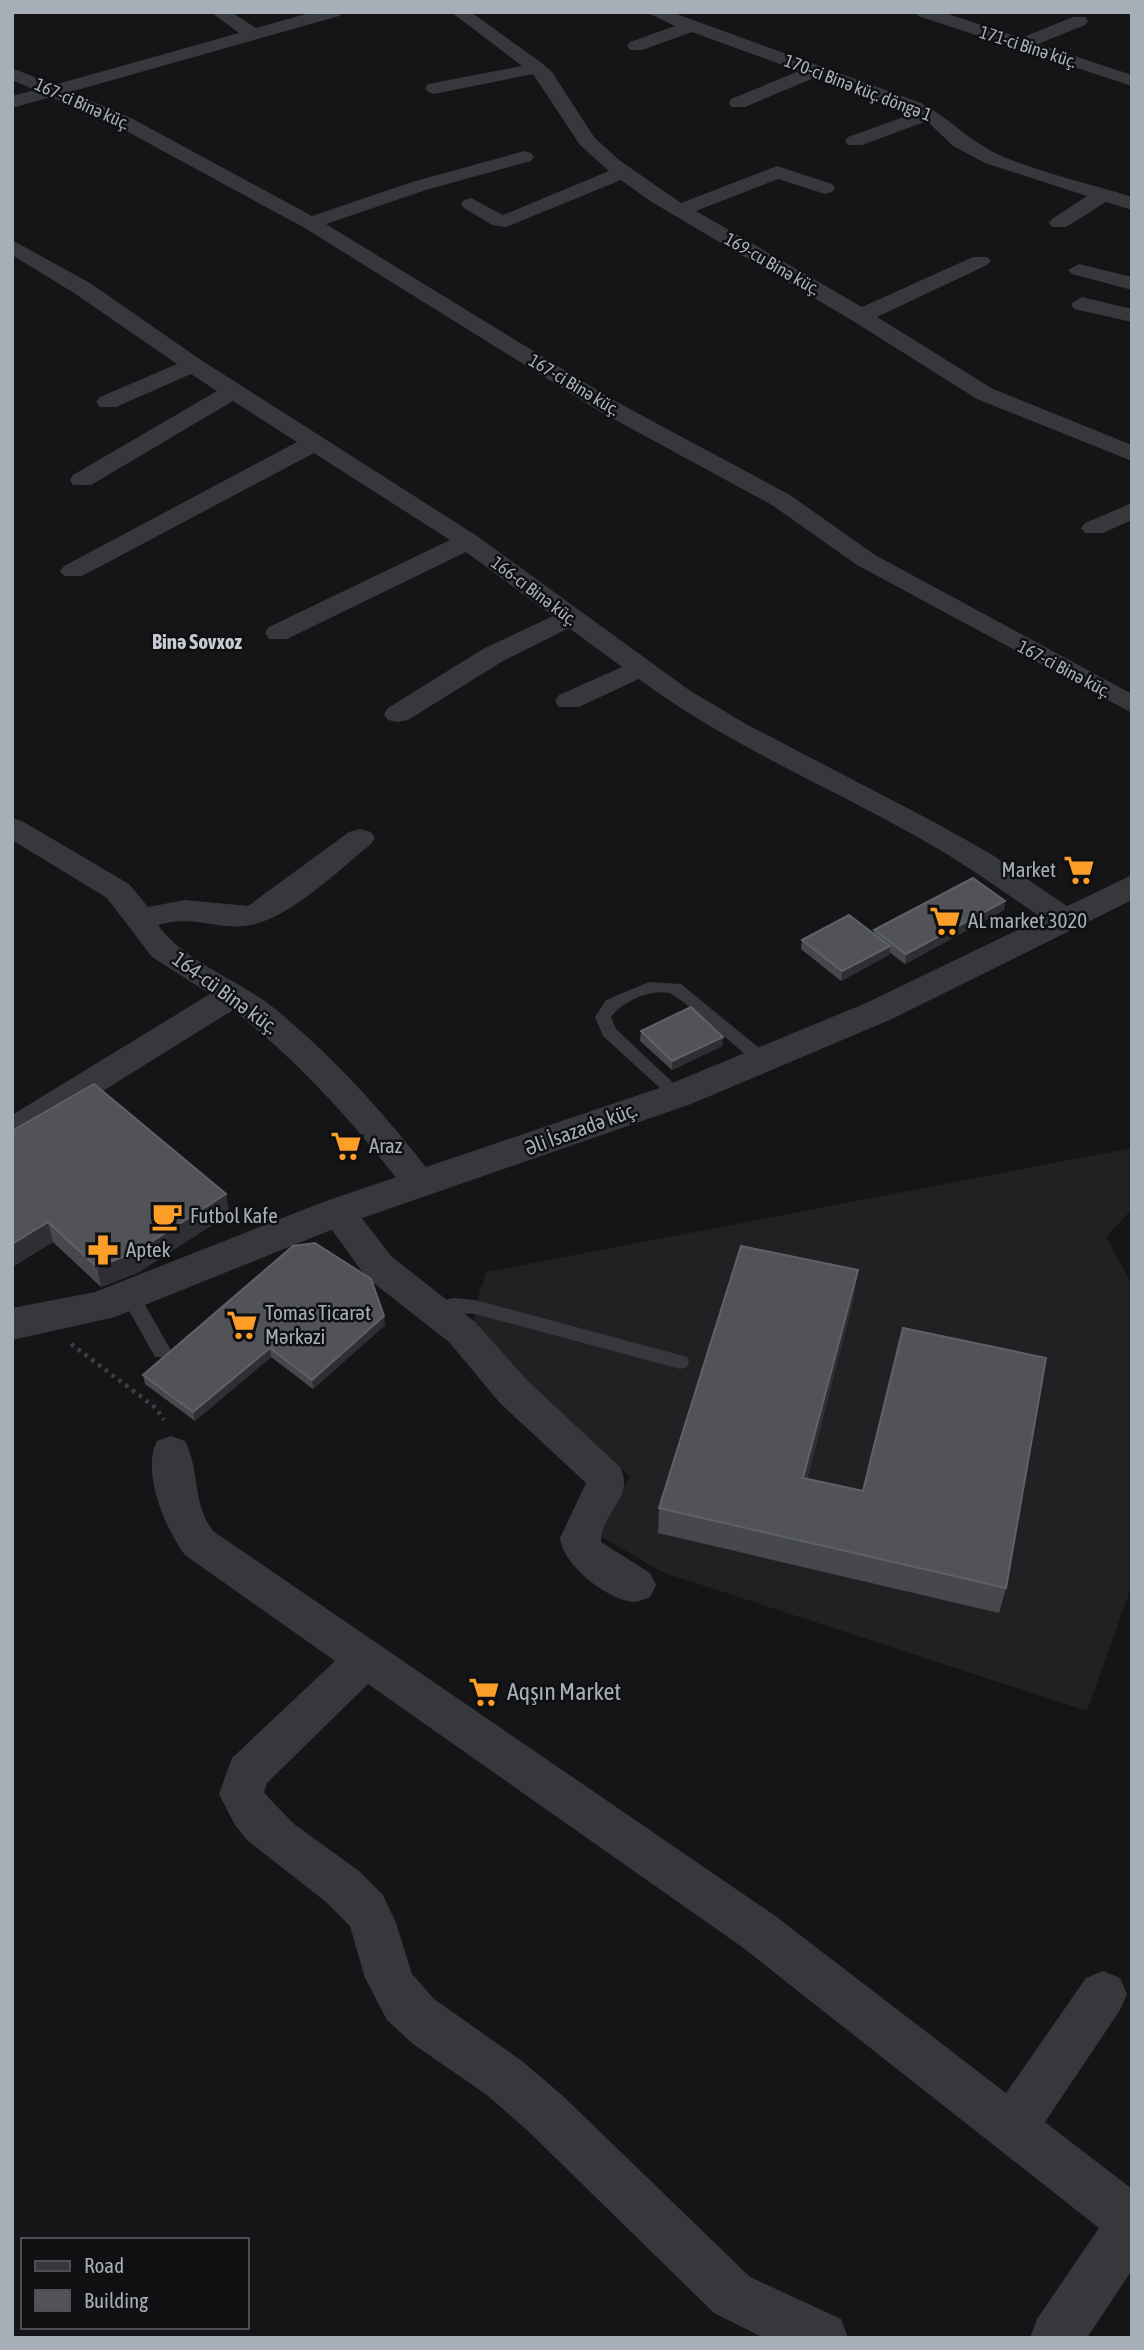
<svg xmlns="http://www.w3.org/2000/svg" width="1144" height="2350" viewBox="0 0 1144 2350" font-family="'Asap Condensed',sans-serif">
	<rect width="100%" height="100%" fill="#151517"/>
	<path fill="#212124" d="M1132,1148v61l-26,28 26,47v301l-45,126 -425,-139 -67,-39 35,-56 -100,-94 -56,-61 1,-15 11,-35z"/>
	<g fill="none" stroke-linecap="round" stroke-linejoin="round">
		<path stroke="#3c3f43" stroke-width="4.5" stroke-dasharray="3.5 5" stroke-linecap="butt" d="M71,1344l85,64 8,12"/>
		<path fill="#36383c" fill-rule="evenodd" d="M649,982l32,2 89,73 2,4 -2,4h-12c-14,-11 -78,-69 -89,-72 -20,-4 -47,9 -58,24l5,12 70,66 -2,4h-12l-69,-63 -8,-19 11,-17z
			M130,1289l7,2 32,56 2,5 -2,5h-14l-34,-61 2,-5z
			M453,1298l22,2 205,55 7,2 2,5 -2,5 -7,2 -205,-55c-13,-1 -38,3 -47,0l-2,-5 2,-5z"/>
		<path fill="#36383c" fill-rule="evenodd" d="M211,12h20l25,16 57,-16h28l-2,4 -269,76 61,26 181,98 100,-34 112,-31 7,2 3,4 -3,4 -105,29 -100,34 289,177 175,94 85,60 257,139v19l-275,-148 -85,-60 -173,-94 -296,-184 -186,-101 -66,-29 -39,11v-12l23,-6 -23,-10v-12l42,17 185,-52z
			M451,12h20l72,52 9,8 42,65 25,23 62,43 96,-37 55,18 3,4 -3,4 -7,2 -47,-15 -82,32 166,96 111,-50h14l4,4 -4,4 -110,52 116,72 139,56v16l-155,-62 -124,-78 -203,-120 -29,-21 -115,47 -14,-2 -28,-17 -3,-4 3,-4 7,-2 32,17 106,-44 -29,-26 -47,-71 -99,20 -6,-2 -3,-4 3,-4 94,-18z
			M646,12h25l250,91c27,14 47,37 76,51 42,19 91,29 135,43v13l-26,-8 -40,25h-14l-3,-4 3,-4 35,-23 -102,-33 -32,-17 -26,-25 -65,24h-14l-3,-4 3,-4 64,-23 -96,-37 -71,30h-14l-2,-4 2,-4 68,-28 -107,-39 -50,18h-12l-3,-4 3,-4 45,-16z
			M916,12h26l79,26 52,-21h12l3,4 -3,4 -47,19 94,31v11l-214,-70z
			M12,240l78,43 111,77 276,176 212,154 57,34 188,98 57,32 86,59 5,7 -5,7 -11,3 -11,-3c-47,-32 -93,-66 -143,-93 -91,-51 -189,-92 -273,-155l-60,28h-20l-4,-6 4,-6 63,-28 -53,-39 -66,33 -95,59 -10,2 -10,-2 -4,-6 4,-6 95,-59 70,-33 -87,-64 -179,87h-18l-4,-6 4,-6 181,-87 -136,-87 -232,123h-18l-4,-5 4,-5 233,-124 -64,-41 -142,84h-18l-3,-5 3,-5 144,-84 -26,-17 -75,33h-16l-4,-5 4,-5 77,-33 -103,-71 -62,-38z
			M1079,264l53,13v13l-60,-16 -4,-4z
			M1082,297l50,12v13l-58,-13 -3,-5z
			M1132,503v17l-29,13h-18l-4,-5 4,-5z
			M12,818l10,3 107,63 19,23 37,-7 63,6 101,-74 11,-3 11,3 4,6 -4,6c-34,27 -84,78 -127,82 -31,3 -51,-11 -86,-1 25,36 81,55 116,83 60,49 111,106 158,167l6,9 -6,9 -12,4 -12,-4c-52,-68 -108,-131 -175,-183l-209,130 -12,3v-28l198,-121 -58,-37 -45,-59 -95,-58z
			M337,1199l13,4 42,54 83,65 52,58 93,87c16,31 -20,46 -19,75l49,31 6,12 -6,12c-5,2 -12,5 -17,5 -27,-3 -70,-37 -73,-64l26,-55 -87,-81 -50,-60 -83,-65 -47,-65 5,-9z
			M171,1436l14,5c15,29 7,62 28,90l561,384 232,178 80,-115 17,-7 17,7 7,16 -7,16 -75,112 87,67v81l-45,68h-57l7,-19 62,-91 -357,-281 -374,-263 -101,99 -3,9 3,4 27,28 65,47 24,24 13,28 16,51 22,25 88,62 41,35 187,181 91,42 7,19h-84l-50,-25 -186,-182 -41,-36 -74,-51 -26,-24 -22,-42 -15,-52 -24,-24 -79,-62 -12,-15 -16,-31 13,-36 103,-97 -150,-106c-20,-27 -44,-83 -28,-114z"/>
		<path fill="#36383c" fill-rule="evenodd" d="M1132,875v25l-240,119 -201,85 -340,118 -236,95 -103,23v-32l83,-16 228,-90 342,-116 201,-83z"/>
	</g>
	<path fill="#46484c" d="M1005,901l-1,9 -99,54 -16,-12v3l-48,26 -40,-32 1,-9 72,-6v-4z
		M641,1031l82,6 -1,9 -50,24 -32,-29z
		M12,1131l214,63 3,20 -90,58 -38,15 -48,-45 -41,25z
		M293,1246l92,79 -72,64 -42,-32 -76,64 -50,-37 -2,-9z
		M854,1297l-47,182 199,109 -7,25 -341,-80 1,-25z"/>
	<path fill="#2e2f32" d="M1005,901l-1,9 -99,54 1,-10z
		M890,946l-1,9 -48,26 1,-10z
		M723,1037l-1,9 -50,24v-9z
		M226,1194l3,20 -90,58 -38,15 -4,-20z
		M48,1222l5,20 -41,25v-23z
		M858,1270l-4,27 -54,207 3,-26z
		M384,1316l1,9 -72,64 -1,-9z
		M270,1348l1,9 -76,64 -2,-9z"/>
	<path fill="#515358" stroke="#5e6167" stroke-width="2" d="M973,878l32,23 -99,53 -32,-24z
		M849,915l41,31 -48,25 -40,-31z
		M691,1007l32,30 -51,24 -31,-30z
		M94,1084l132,110 -91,58 -38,15 -49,-45 -36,22v-113z
		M315,1243l56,36 13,37 -72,64 -42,-32 -77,64 -50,-37 150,-129z
		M741,1246l117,24 -55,208 60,13 40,-163 143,30 -40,230 -347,-80z"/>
	<defs>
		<g id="supermarket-bare" transform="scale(2.415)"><path d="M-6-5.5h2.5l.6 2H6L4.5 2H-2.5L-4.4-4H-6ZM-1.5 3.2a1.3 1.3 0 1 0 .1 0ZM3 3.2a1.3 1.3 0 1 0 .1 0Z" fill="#fc9e28" stroke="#101012" stroke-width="2.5" paint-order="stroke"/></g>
		<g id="cafe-bare" transform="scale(2.415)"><path d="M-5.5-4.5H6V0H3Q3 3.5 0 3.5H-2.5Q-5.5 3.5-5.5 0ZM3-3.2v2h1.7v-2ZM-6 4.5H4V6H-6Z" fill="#fc9e28" stroke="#101012" stroke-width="2.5" paint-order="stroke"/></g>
		<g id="pharmacy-bare" transform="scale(2.415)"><path d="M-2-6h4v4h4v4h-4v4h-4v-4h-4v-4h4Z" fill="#fc9e28" stroke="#101012" stroke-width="2.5" paint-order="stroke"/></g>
	</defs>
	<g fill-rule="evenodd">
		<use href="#supermarket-bare" x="1079" y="870"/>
		<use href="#supermarket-bare" x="945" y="921"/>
		<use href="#supermarket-bare" x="346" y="1146"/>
		<use href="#cafe-bare" x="167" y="1216"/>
		<use href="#pharmacy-bare" x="103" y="1250"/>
		<use href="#supermarket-bare" x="242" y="1325"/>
		<use href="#supermarket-bare" x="484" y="1692"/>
	</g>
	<g text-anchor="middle" stroke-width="5" stroke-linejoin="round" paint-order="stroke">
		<g font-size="18" fill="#a6aeb8" stroke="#101012">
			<text transform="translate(1028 47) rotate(18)" y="6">171-ci Binə küç.</text>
			<text transform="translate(858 88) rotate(21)" y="6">170-ci Binə küç. döngə 1</text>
			<text transform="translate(82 104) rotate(24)" y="6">167-ci Binə küç.</text>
			<text transform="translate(772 264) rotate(30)" y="6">169-cu Binə küç.</text>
			<text transform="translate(574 385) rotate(31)" y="6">167-ci Binə küç.</text>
			<text transform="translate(534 591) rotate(37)" y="6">166-cı Binə küç.</text>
			<text transform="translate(1064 669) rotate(28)" y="6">167-ci Binə küç.</text>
		</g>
		<g font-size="21" font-weight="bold" fill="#c7ccd4" stroke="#101012">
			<text x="197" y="649">Binə Sovxoz</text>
		</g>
		<g font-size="21" fill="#a6aeb8" stroke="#101012" text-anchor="start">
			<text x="1056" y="877" text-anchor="end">Market</text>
			<text x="968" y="928">AL market 3020</text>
			<text x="369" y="1153">Araz</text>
			<text x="190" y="1223">Futbol Kafe</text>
			<text x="126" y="1257">Aptek</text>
			<text x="265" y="1320">Tomas Ticarət<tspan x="265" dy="24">Mərkəzi</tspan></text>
		</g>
		<g font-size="21" fill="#a6aeb8" stroke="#101012">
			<text transform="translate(225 993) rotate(36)" y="7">164-cü Binə küç.</text>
			<text transform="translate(581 1129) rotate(-20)" y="7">Əli İsazadə küç.</text>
		</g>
		<g font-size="24" fill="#a6aeb8" stroke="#101012" text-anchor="start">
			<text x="507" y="1700">Aqşın Market</text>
		</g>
	</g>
	<rect width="1144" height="2350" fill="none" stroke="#a6aeb8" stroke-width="28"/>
	<rect x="21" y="2238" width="228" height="91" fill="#101012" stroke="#4c4f54" stroke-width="2"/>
	<rect x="35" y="2261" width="35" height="10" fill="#36383c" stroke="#4c4f54" stroke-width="2"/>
	<text x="84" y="2273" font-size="21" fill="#a6aeb8">Road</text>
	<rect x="35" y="2290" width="35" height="21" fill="#515358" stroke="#4c4f54" stroke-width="2"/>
	<text x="84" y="2308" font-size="21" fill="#a6aeb8">Building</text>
</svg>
